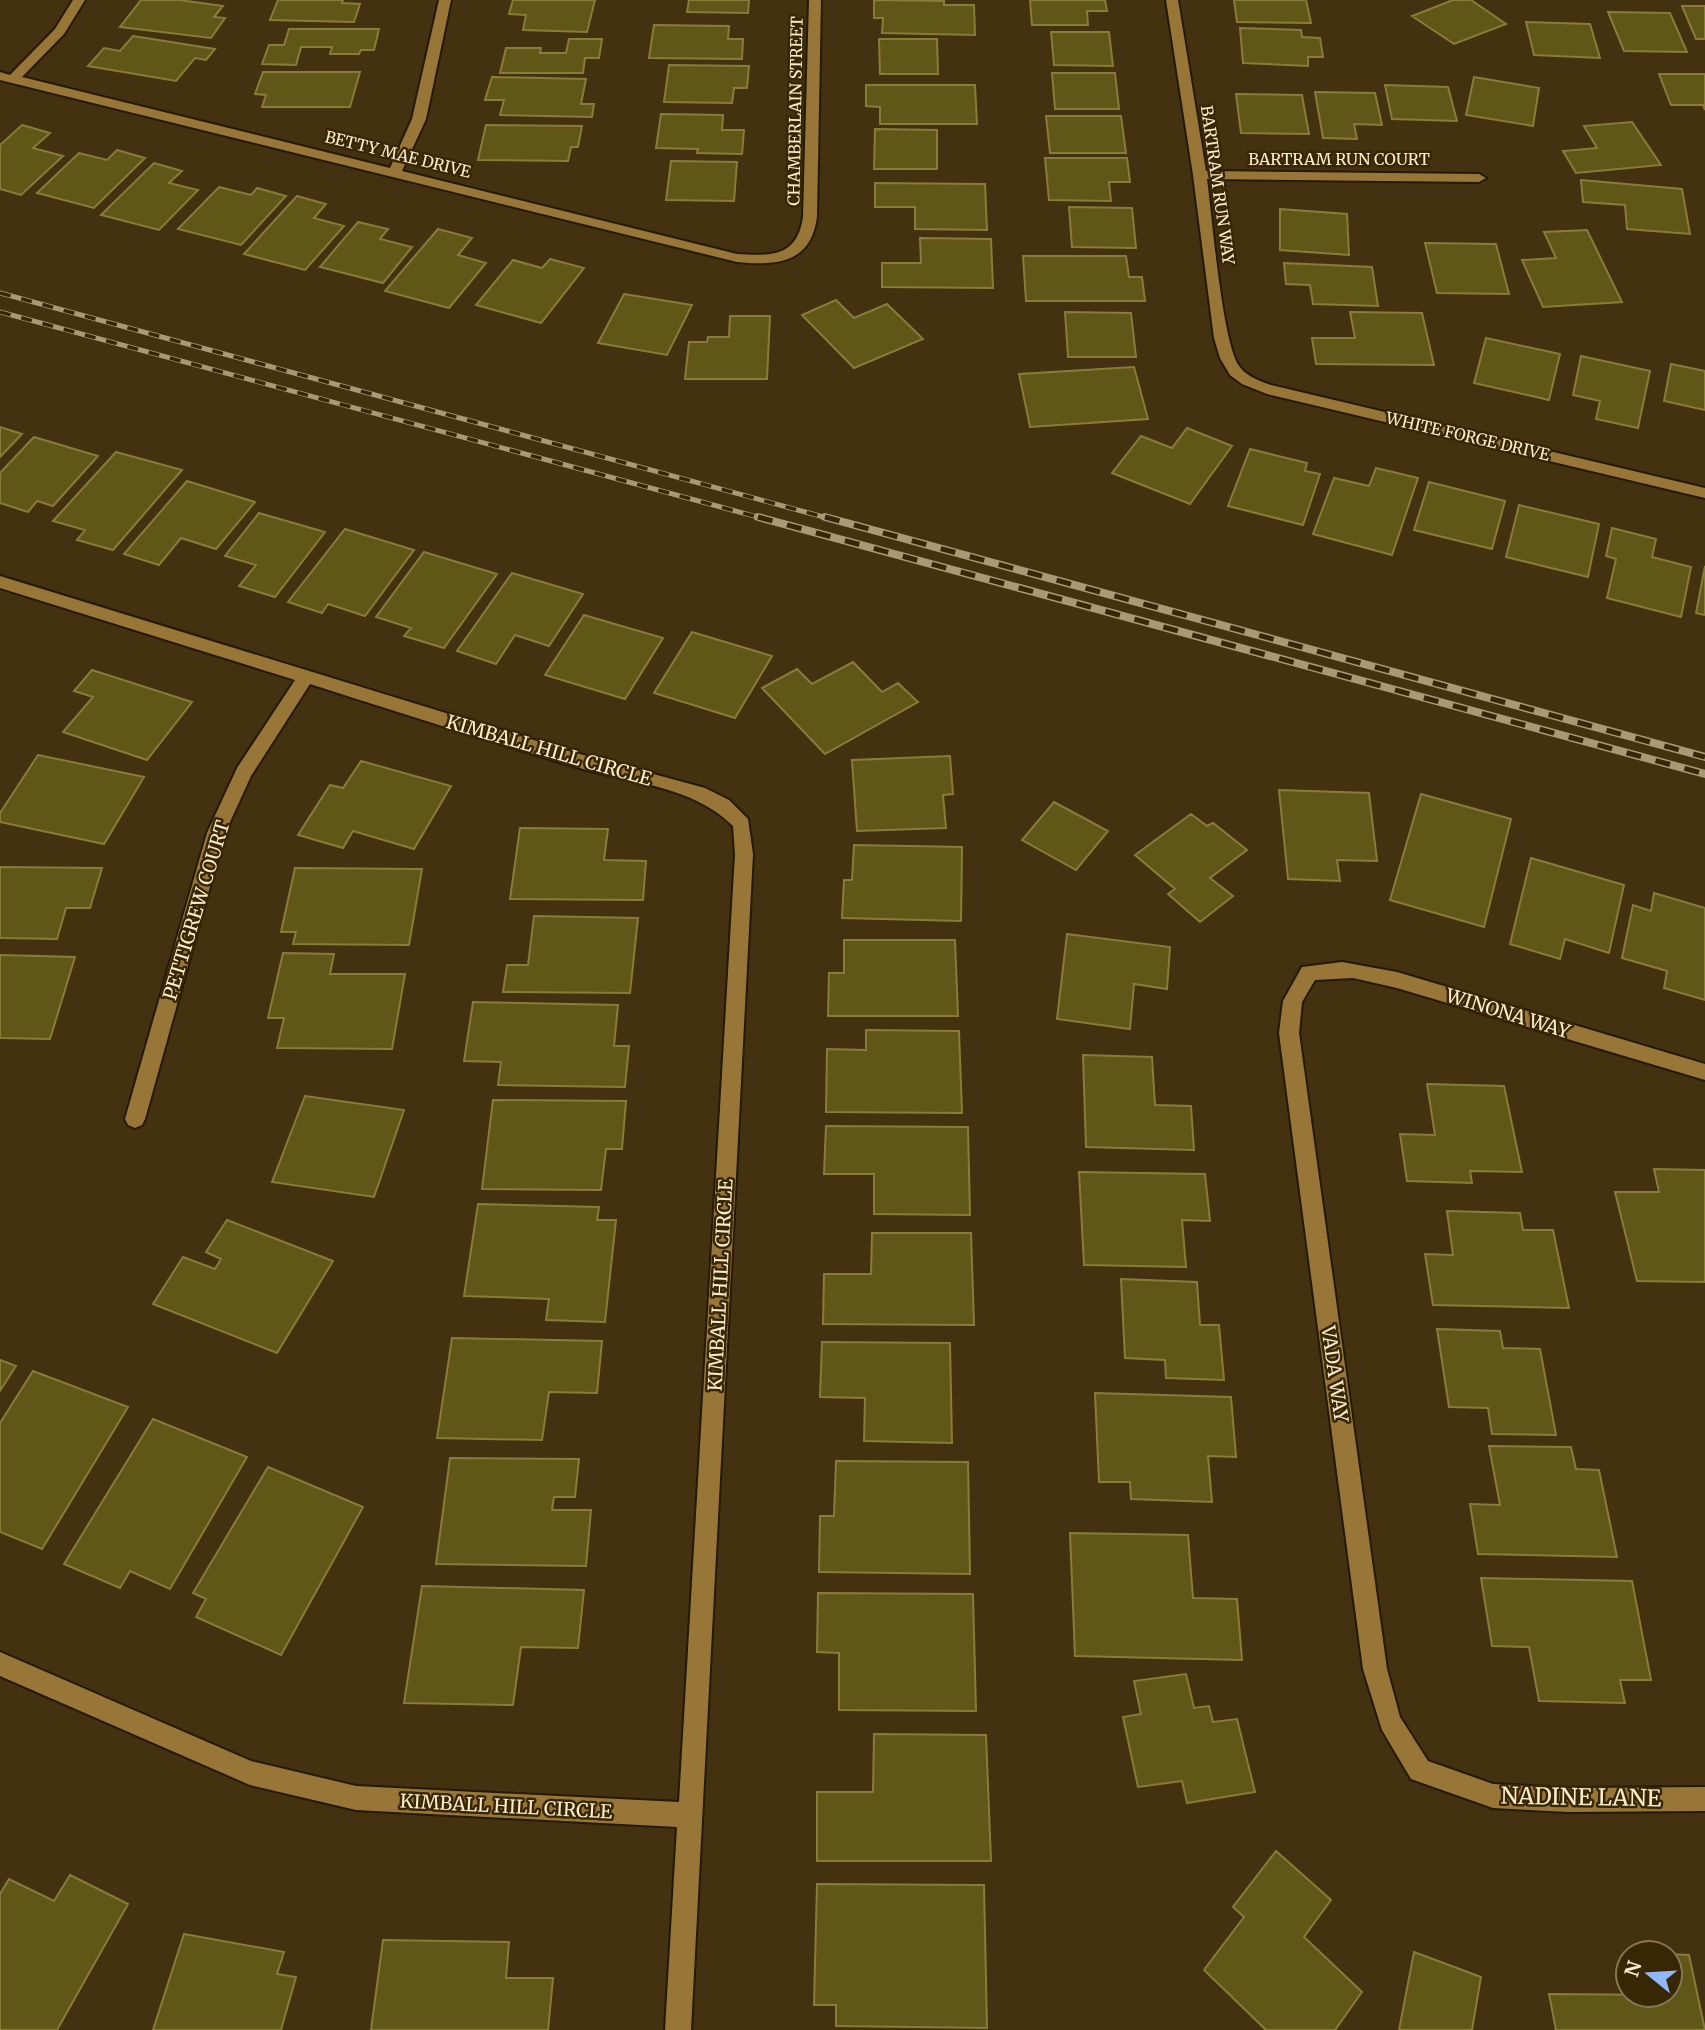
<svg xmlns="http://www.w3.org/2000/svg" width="1705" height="2030" viewBox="0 0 1705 2030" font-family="Merriweather,serif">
	<rect width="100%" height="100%" fill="#43310f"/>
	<path fill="#5f5618" stroke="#887d38" stroke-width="2" d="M141,0h38l44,6 -9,11 11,1 -14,20 -91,-11z
		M278,0h65l-1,3 18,1 -6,18 -84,-2z
		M513,0h82l-8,32 -64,-2 3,-15 -17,-1z
		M689,0h60l-1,13 -61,-1z
		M874,0l70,1v4h30l1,30 -93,-2 1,-15h-9z
		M1030,0h75l2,11h-20l1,14h-56z
		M1234,0h72l5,23 -74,-1z
		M1453,0h18l35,24 -52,20 -42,-28z
		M1682,6h23v33h-9z
		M1608,12l62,1 17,39 -63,-1z
		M1526,22l64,2 10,34 -66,-3z
		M654,25l75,1 -1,13h15l-1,20 -93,-1z
		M1240,28l61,2 1,7 18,1 3,19h-15v9l-65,-3z
		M289,29h90l-5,21h-13l-2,4h-29l2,-7h-31l-5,18 -34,-1 7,-19h15z
		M1051,32h58l4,34 -59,-1z
		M133,36l82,13 -9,11 -11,-2 -19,23 -88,-15 16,-18 16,3z
		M569,39h33l-3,19h-14l-2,15h-83l6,-25h35l-1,5h26z
		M879,39h58l1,35h-58z
		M669,65l80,1 -2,22h-13l-2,15 -68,-1z
		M263,72h97l-10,35h-88l4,-12 -11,-1z
		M1052,73h63l4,36h-64z
		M1659,74h46v36l-2,-5h-32z
		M492,77l94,2 -5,25h13l-2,13 -92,-2 4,-15h-19z
		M1474,77l65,11 -6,38 -67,-11z
		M866,85h109l2,39h-97v-17l-14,-1z
		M1385,85l63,2 9,34 -65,-2z
		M1315,92l60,1 7,32 -28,-1 3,15 -34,-1z
		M1236,94l66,1 7,39 -68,-1z
		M661,114l62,1 -1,15h22l-2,24 -45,-1 1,-4 -42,-1z
		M1046,116h75l5,37h-76z
		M1632,122l29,43 -85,8 -13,-22 34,-3 -13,-22z
		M22,125l28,8 -17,15 30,8 -42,39 -21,-6v-44z
		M486,125l96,1 -4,21h-7l-3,14 -90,-1z
		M875,129l62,1v39h-63z
		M117,150l28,8 -51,50 -57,-15 42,-40 28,7z
		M1045,158h82l3,24h-21l2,19 -62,-1z
		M671,161l66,1 -3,39 -68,-1z
		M154,163l28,8 -13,12 29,7 -39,40 -58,-15z
		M1581,180l101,9 8,45 -63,-5 -2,-24 -42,-3z
		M875,183l110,1 2,46 -72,-1v-22h-40z
		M219,187l32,8 6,-7 29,8 -45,49 -63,-16z
		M297,196l29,8 -12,14 30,8 -39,44 -61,-16z
		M1069,207l63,1 4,40 -64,-1z
		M1280,209l67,5 2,41 -69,-5z
		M358,222l30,7 -8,10 32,8 -29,36 -63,-16z
		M438,229l34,9 -14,17 28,8 -37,45 -64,-17z
		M1587,230l35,72 -79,5 -21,-47 34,-2 -12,-26z
		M920,238l71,1 2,49 -111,-1v-24h39z
		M1425,243l71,1 13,50 -72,-1z
		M1023,256h103l3,21h13l3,24h-119z
		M550,259l34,9 -43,55 -65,-18 37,-45 29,8z
		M1284,263l88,4 6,39 -65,-2 -3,-19 -24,-1z
		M624,294l68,11 -25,50 -69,-12z
		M836,300l18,18 33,-14 36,35 -69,29 -52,-53z
		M1065,312l66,1 5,44h-68z
		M1350,312l72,1 12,52 -118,-1 -4,-26h43z
		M730,316h40l-3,63h-82l4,-37h18l1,-5h21z
		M1486,338l74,16 -11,46 -75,-17z
		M1581,356l69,15 -12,57 -42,-9 4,-18 -27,-6z
		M1671,364l34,7v39l-41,-9z
		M1134,367l14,52 -118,8 -11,-53z
		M0,427l22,7 -22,23z
		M1187,428l45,18 -42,58 -78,-31 29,-37 31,12z
		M34,437l64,19 -45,50 -16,-5 -9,11 -28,-9v-30z
		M1250,449l57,14 -2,8 15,3 -17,51 -75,-19z
		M116,452l66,18 -69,80 -36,-10 8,-10 -32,-9z
		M1376,468l42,10 -26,77 -79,-21 21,-56 35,8z
		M187,481l68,21 -39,47 -35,-11 -22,27 -35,-11z
		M1429,482l76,19 -13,48 -78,-19z
		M1519,505l80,19 -11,53 -82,-20z
		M259,513l66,19 -50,65 -36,-11 17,-21 -31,-9z
		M1612,528l44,11 -4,18 39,10 -10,50 -74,-19 9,-39 -10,-3z
		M345,529l69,21 -49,66 -37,-12 -6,9 -34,-11z
		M424,552l73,22 -53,74 -40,-12 7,-8 -35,-11z
		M1705,566v49l-9,-2z
		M512,573l71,21 -34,52 -34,-11 -19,29 -39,-13z
		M584,615l79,23 -38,61 -80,-24z
		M692,632l80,24 -37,62 -81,-25z
		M853,662l29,30 16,-9 20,19 -93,52 -63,-66 35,-19 15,15z
		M92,670l100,32 -45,58 -84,-28 30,-35 -19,-6z
		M38,755l106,22 -40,67 -104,-22v-9z
		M950,756l3,38 -10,1 3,33 -89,3 -5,-71z
		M361,761l90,25 -37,63 -61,-18 -10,17 -45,-13 32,-50 13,3z
		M1279,790l90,3 8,68 -40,-1 3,21 -52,-2z
		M1421,794l90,25 -27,108 -94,-27z
		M1054,802l54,29 -32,39 -54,-30z
		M1191,814l16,12 6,-3 34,27 -37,28 23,18 -33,26 -32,-28 7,-5 -40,-34z
		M520,828l88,1 -4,31 42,1 -3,39 -133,-1z
		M854,845l108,2 -1,74 -119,-3 2,-38h8z
		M1531,858l93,27 -15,68 -44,-14 -5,20 -50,-15z
		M0,867l102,1 -12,40h-24l-9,31 -57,-1z
		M295,868l127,1 -13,76 -116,-1 3,-12h-15z
		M1654,893l51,15v92l-41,-12 3,-17 -45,-13 11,-53 18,6z
		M534,916l104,2 -8,75 -127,-1 4,-27h21z
		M1067,934l103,13 -3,42 -33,-5 -4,45 -73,-10z
		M844,940h111l3,76h-130l1,-43h15z
		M283,953l51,1 -4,20h75l-13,75 -115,-1 7,-30h-16z
		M0,955l75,2 -25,82 -50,-1z
		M473,1002l145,3 -4,41h15l-4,41 -127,-2 3,-23 -37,-1z
		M866,1030l93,1 3,82 -136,-1 1,-63 39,1z
		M1083,1055l69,2 3,48 36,1 3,44 -108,-3z
		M1427,1084l77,2 18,86 -52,-1 2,12 -65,-2 -7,-47 35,1z
		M305,1096l99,14 -30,87 -102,-15z
		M493,1100l133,1 -4,48h-16l-5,41 -119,-1z
		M826,1126l142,1 2,88 -96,-1v-40h-50z
		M1654,1169l51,1v112l-68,-1 -22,-89h44z
		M1079,1172l126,2 5,47 -28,-1 4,47 -102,-2z
		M478,1204l121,3 -2,13h19l-11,102 -59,-2 3,-21 -85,-3z
		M1447,1211l73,2 3,17h30l16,78 -136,-3 -8,-51 28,1z
		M227,1220l106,41 -56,92 -124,-49 30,-47 32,12 6,-10 -15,-7z
		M872,1233h99l3,92 -151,-1 1,-50h47z
		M1121,1279l76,3 3,43h19l5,55 -58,-2 -1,-18 -40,-2z
		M1437,1329l63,2 3,17 37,1 16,86 -64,-1 -4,-26 -39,-1z
		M452,1338l150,3 -5,52 -48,-1 -7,48 -105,-2z
		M822,1342l128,1 2,100 -88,-2 1,-43 -45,-1z
		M0,1360l16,6 -16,25z
		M33,1371l95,36 -86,142 -42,-17v-109z
		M1095,1393l136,4 5,60 -28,-1 4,46 -81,-3 -1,-17h-31z
		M153,1419l94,38 -77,132 -40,-18 -10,17 -56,-24z
		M1489,1446l82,1 5,22 23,1 18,87 -139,-3 -8,-50 30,1z
		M450,1458l129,1 -4,38h-21l-2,13h39l-5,56 -150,-2z
		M836,1461l132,1 2,112 -151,-2 1,-56h14z
		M268,1467l95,40 -82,148 -85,-38 10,-18 -13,-6z
		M1070,1533l118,2 5,63 44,1 5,61 -167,-4z
		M1481,1578l151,3 19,99h-31l5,23 -86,-2 -10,-54 -37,-1z
		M422,1586l162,4 -6,58 -57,-1 -8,58 -109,-2z
		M818,1593l155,1 3,117 -137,-1v-57l-22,-1z
		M1186,1674l8,34 15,-2 4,16 24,-3 18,73 -68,11 -5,-22 -44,6 -15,-70 18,-3 -7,-33z
		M874,1734l112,1 5,126h-174v-69h56z
		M1276,1851l55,49 -27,37 58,55 -27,38h-69l-62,-60 40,-53 -11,-10z
		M70,1875l58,29 -71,126h-57v-136l9,-15 45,22z
		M817,1884l167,1 3,143 -151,-2v-21h-22z
		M184,1934l100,18 -7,22 19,3 -15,53h-128z
		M383,1940l126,2 -3,36h47l-5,52h-177z
		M1414,1952l67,25 -9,53h-73z
		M1670,1954l19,1 16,75h-149l-7,-36 121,1z"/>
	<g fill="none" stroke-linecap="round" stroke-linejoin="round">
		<g stroke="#251a06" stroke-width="4">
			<path id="minor" d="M73,0h12l-21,34 -42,43 368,91 22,-49 27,-119h12l-25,119 -24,52 335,83c35,2 60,3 66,-37l6,-217h12l-4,217c-6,46 -40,49 -80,45l-737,-182v-8l10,3 45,-46z
				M1166,0h12l28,171 273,3 7,4 -7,4 -272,-3c5,36 15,163 32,187 7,10 20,15 32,19l434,103v10l-438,-104 -25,-10 -12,-9 -10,-17 -6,-20 -21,-163z
				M0,576l576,177 129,35 24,12 19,19 5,35 -62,1176h-26l12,-203 -321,-17 -106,-25 -250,-109v-24l251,109 105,25 323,16 56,-948 -2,-28c-40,-40 -105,-44 -157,-59 -89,-26 -178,-55 -266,-83l-59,92 -26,57 -80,286 -3,6 -7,3 -7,-3 -3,-6 82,-286 30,-65 58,-88 -295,-92z
				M1342,962l55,10 308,92v16l-308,-92 -44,-10 -38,2 -13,22 -3,31 88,636 13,48 28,44 65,23 75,4 137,-1v24l-137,1 -75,-4 -82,-29 -29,-49 -19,-61 -84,-636 4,-32 19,-34z"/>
		</g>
		<use href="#minor" fill="#987637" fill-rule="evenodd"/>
		<g stroke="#aa9877" stroke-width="5">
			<path id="rail-far1" d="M0,293l831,226
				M0,312l765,207"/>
		</g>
		<g stroke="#aa9877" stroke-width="8">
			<path id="rail" d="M758,517l947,257
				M825,517l880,240"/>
		</g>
		<use href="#rail-far1" stroke="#382704" stroke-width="3.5" stroke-dasharray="11" stroke-linecap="butt"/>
		<use href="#rail" stroke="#382704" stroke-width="5" stroke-dasharray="15" stroke-linecap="butt"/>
	</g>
	<g text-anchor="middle" stroke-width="5" stroke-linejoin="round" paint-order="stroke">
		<g font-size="16" fill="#fdebcb" stroke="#382704">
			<text transform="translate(795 111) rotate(-89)" y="6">CHAMBERLAIN STREET</text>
			<text transform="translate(398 154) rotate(14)" y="6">BETTY MAE DRIVE</text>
			<text x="1339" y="165">BARTRAM RUN COURT</text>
			<text transform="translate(1218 185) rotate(82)" y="6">BARTRAM RUN WAY</text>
			<text transform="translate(1468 436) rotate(13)" y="6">WHITE FORGE DRIVE</text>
		</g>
		<g font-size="19" fill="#fdebcb" stroke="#382704">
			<text transform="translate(549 750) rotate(16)" y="7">KIMBALL HILL CIRCLE</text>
			<text transform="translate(196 910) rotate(-73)" y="7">PETTIGREW COURT</text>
			<text transform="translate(1508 1013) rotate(17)" y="7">WINONA WAY</text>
			<text transform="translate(720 1285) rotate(-87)" y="7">KIMBALL HILL CIRCLE</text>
			<text transform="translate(1335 1374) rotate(82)" y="7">VADA WAY</text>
			<text transform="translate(506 1806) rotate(3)" y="7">KIMBALL HILL CIRCLE</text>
		</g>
		<g font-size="23" fill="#fdebcb" stroke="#382704">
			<text transform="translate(1581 1797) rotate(1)" y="8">NADINE LANE</text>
		</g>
	</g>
	<g transform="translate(1649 1974) rotate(288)"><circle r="33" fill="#382704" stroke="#877554" stroke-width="2"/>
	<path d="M0-5L12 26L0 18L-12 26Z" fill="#90b8fd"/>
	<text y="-10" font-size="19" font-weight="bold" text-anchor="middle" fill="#fdebcb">N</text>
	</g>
</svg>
